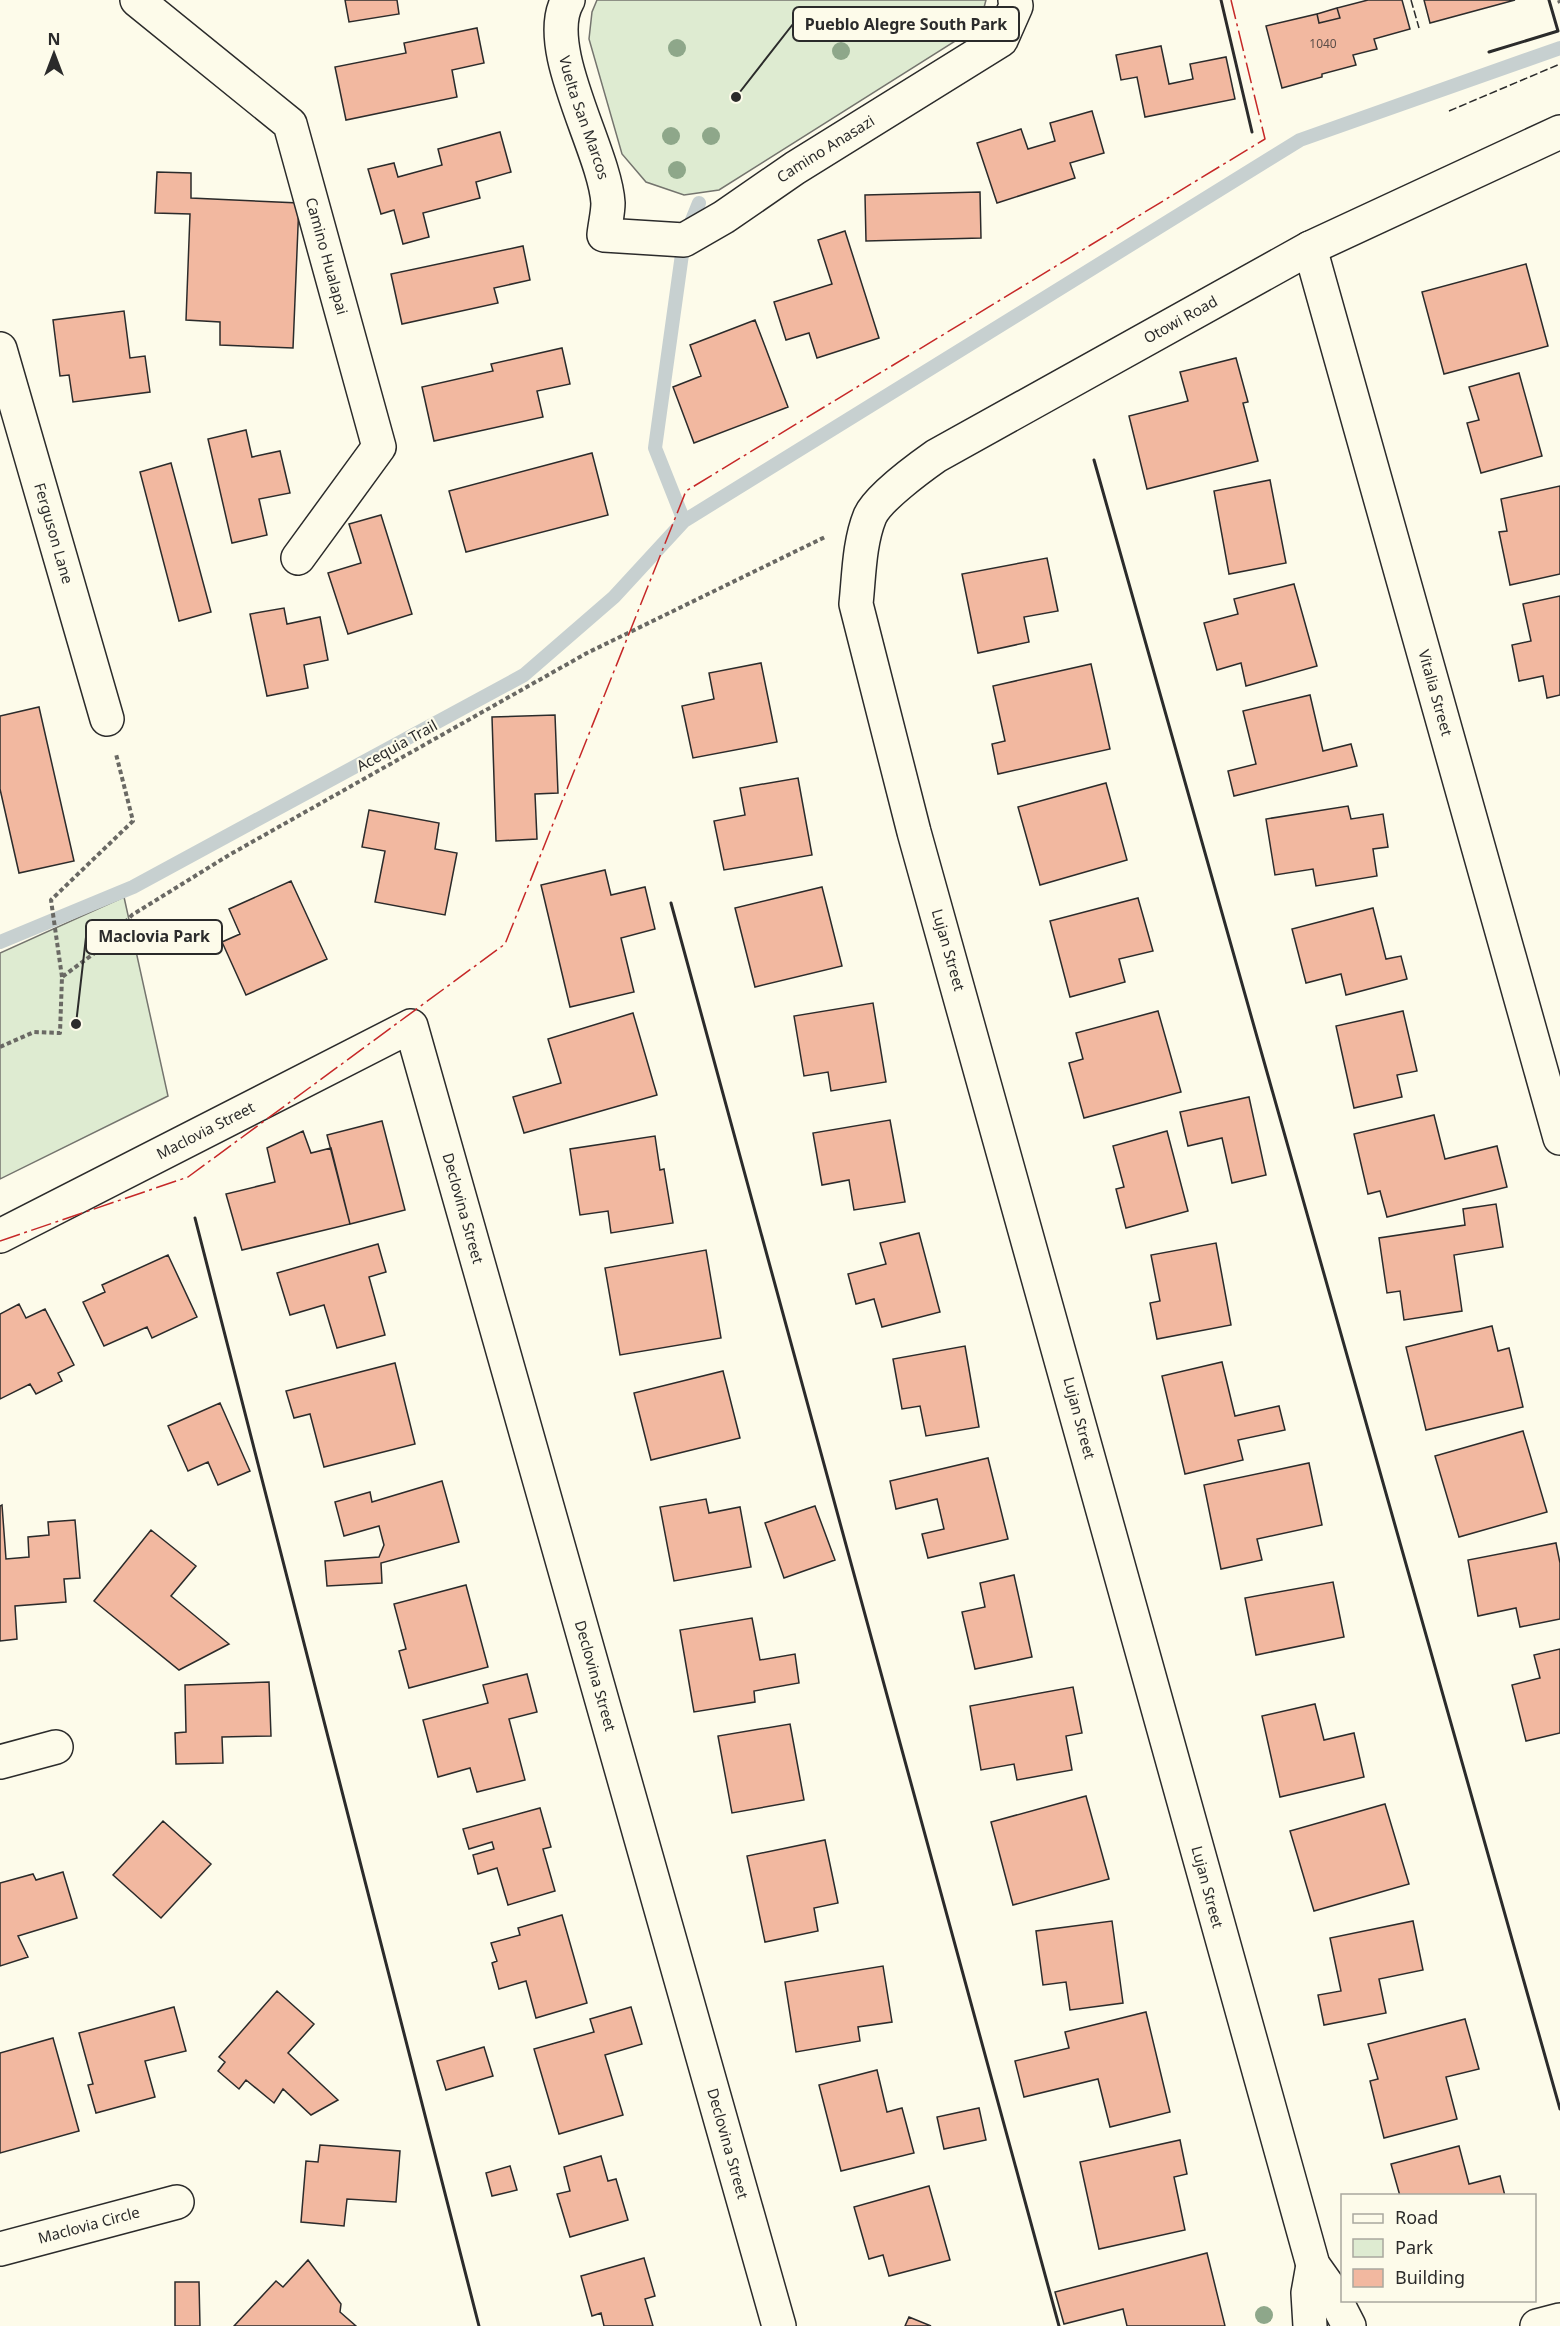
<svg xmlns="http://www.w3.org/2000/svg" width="1560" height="2326" viewBox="0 0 1560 2326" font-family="'Noto Sans',sans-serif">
	<rect width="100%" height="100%" fill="#fdfbea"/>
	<path fill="#deebd1" stroke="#74746e" stroke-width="1.5" d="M597,0h389l-4,15 -25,25 -238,150 -35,5 -38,-13 -24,-28 -33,-115 3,-27z
		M124,897l44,199 -168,83v-226z"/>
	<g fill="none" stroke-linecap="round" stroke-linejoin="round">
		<path stroke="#c7d0d0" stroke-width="14" d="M684,521l-29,-73 29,-208 15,-37
			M0,942l133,-55 391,-212 90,-78 70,-76 616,-381 260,-92"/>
	</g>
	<path fill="#f2b8a0" stroke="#2b2b2b" stroke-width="1.5" d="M345,0h52l2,14 -50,8z
		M1368,0h34l8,29 -36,10 3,10 -24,6 3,10 -34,9v3l-40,11 -16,-62 51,-12 2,9 21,-5 -3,-10z
		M1424,0h91l-85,23z
		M1337,8l3,10 -21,5 -2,-9z
		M477,28l7,35 -32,7 5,27 -111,23 -11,-53 71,-14 -2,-10z
		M1161,46l8,38 24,-5 -3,-15 36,-7 9,42 -90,18 -8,-40 -16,3 -5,-25z
		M1092,111l12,42 -34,10 5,15 -78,25 -20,-60 44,-14 7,20 27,-8 -5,-18z
		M500,132l11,40 -35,10 4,16 -57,15 6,24 -26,7 -9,-34 -13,4 -13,-45 26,-6 4,14 44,-12 -4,-16z
		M157,172l34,1v25l108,5 -6,145 -73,-3v-23l-34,-2 4,-106 -35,-1z
		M980,192l1,46 -115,3 -1,-46z
		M845,231l34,107 -62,20 -8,-25 -23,7 -12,-38 58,-18 -14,-44z
		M523,246l7,34 -36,8 4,15 -96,21 -11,-50z
		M1526,264l22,82 -104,28 -22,-82z
		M124,311l6,47 15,-2 5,36 -77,10 -4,-27 -9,1 -7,-56z
		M755,320l33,87 -94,36 -21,-56 28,-11 -11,-31z
		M562,348l8,36 -33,7 6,26 -109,24 -12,-54 71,-16 -2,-7z
		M1236,358l12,44 -5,1 15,58 -111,28 -18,-73 59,-15 -8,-29z
		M1519,373l23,83 -61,17 -14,-50 12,-3 -10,-33z
		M246,430l6,27 28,-6 10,42 -31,6 8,36 -35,8 -24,-104z
		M592,453l16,62 -142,37 -17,-61z
		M171,463l40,149 -32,9 -39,-149z
		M1270,480l16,83 -57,11 -15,-83z
		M1560,486v88l-50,11 -11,-53 8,-1 -6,-32z
		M381,515l31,99 -64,20 -20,-61 33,-10 -12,-39z
		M1047,558l11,53 -34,6 5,25 -51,11 -16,-79z
		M1294,584l23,82 -71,20 -5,-23 -24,7 -13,-47 34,-9 -4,-15z
		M1560,596v99l-13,3 -4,-22 -24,5 -7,-36 19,-4 -8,-37z
		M284,608l3,16 33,-7 8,43 -24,5 4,23 -41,8 -17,-82z
		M761,663l16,79 -84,16 -11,-52 32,-7 -5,-26z
		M1091,664l19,85 -112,25 -6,-30 13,-3 -12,-55z
		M1310,695l13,56 28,-7 6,22 -123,30 -6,-25 28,-7 -13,-53z
		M39,707l35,154 -55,12 -19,-84v-73z
		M555,715l3,78 -23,1 2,45 -41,2 -4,-124z
		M798,778l14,77 -88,15 -10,-49 31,-6 -5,-27z
		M1106,783l21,77 -87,25 -22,-78z
		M1348,806l3,13 32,-5 5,33 -15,2 4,27 -61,10 -3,-17 -38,6 -9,-56z
		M369,810l70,13 -4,26 22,4 -12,62 -70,-13 10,-51 -23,-4z
		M605,870l6,25 34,-8 10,42 -34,9 13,54 -64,15 -29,-122z
		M291,881l36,78 -81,36 -24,-53 18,-8 -11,-25z
		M822,887l20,79 -87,21 -20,-79z
		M1138,898l15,53 -34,8 6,23 -55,15 -20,-76z
		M1373,908l13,51 15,-3 6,23 -61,16 -5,-21 -35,9 -14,-54z
		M873,1003l13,79 -55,9 -3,-19 -24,4 -10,-60z
		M1158,1011l23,81 -97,26 -15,-55 14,-4 -7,-26z
		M1403,1011l14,60 -20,4 5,22 -48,11 -18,-82z
		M633,1013l24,82 -133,38 -11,-36 48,-14 -13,-44z
		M1249,1097l17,78 -34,8 -10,-45 -34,8 -8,-34z
		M1434,1115l11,44 52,-13 10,41 -120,30 -7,-26 -12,3 -14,-60z
		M890,1120l15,82 -51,8 -5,-30 -27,5 -9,-52z
		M382,1121l23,89 -55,14 -23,-89z
		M303,1131l8,22 20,-5 19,76 -108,26 -16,-56 49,-12 -8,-34z
		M1167,1131l21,80 -62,17 -10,-39 8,-2 -11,-41z
		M655,1136l5,34 4,-1 9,54 -62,10 -3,-22 -28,4 -10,-66z
		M1496,1204l7,43 -49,8 8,56 -58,9 -4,-29 -13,2 -8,-55 86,-13 -2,-16z
		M919,1233l21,79 -58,15 -8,-28 -18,5 -8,-30 38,-10 -6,-21z
		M1216,1243l15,82 -74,14 -7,-36 10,-2 -9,-46z
		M378,1244l8,28 -17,5 16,58 -48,13 -13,-43 -34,10 -13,-42z
		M706,1250l15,88 -101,17 -15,-87z
		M168,1255l29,62 -45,21 -5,-11 -43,19 -21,-44 22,-10 -3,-7z
		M19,1304l7,14 19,-9 29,56 -16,8 4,8 -26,13 -6,-10 -30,15v-85z
		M1492,1326l6,25 11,-3 14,59 -97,23 -20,-83z
		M965,1346l14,81 -53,9 -6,-30 -18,3 -9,-50z
		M1222,1362l13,54 44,-10 6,24 -47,10 5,20 -58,14 -23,-98z
		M395,1363l20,81 -91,23 -14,-53 -16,4 -8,-27z
		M723,1371l17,67 -89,22 -17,-67z
		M220,1403l30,68 -32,14 -10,-23 -20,9 -20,-45z
		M1523,1431l24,81 -88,25 -24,-81z
		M988,1458l20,81 -80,19 -6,-24 22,-5 -7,-30 -41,10 -6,-28z
		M1309,1463l13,62 -65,14 5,21 -41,9 -17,-84z
		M442,1481l17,61 -78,21 1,20 -55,3 -2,-25 54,-4 5,-12 -5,-19 -35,10 -9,-34 35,-10 2,10z
		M706,1499l3,14 31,-6 11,60 -77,14 -14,-74z
		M2,1505l4,54 23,-2 -1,-20 21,-2 -1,-13 27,-2 5,58 -16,1 2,23 -51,4 2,33 -17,2v-135z
		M815,1506l20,54 -51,18 -19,-55z
		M151,1530l45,36 -25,30 58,48 -50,26 -85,-69z
		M1556,1543l4,20v56l-40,8 -4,-19 -38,8 -10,-56z
		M1014,1575l18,82 -57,12 -13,-57 23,-5 -5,-24z
		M1333,1582l11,55 -88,18 -11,-57z
		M466,1585l22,82 -79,21 -10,-37 7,-2 -12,-45z
		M752,1618l8,42 35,-6 4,29 -45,8 1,11 -61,10 -14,-82z
		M1560,1649v84l-34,8 -14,-56 28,-7 -6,-23z
		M527,1674l10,38 -28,7 16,61 -48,12 -7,-24 -32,9 -15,-57 65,-17 -5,-18z
		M269,1682l2,54 -49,1 1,26 -47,1 -1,-31 11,-1 -1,-47z
		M1073,1687l9,46 -16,3 6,34 -55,10 -3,-16 -33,6 -11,-64z
		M1315,1704l9,36 30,-7 10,44 -84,20 -18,-81z
		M790,1724l14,76 -72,13 -14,-77z
		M1086,1796l23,83 -96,26 -22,-83z
		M1385,1804l24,80 -95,27 -24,-80z
		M540,1808l11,39 -8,2 12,42 -47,14 -11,-37 -19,6 -5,-19 21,-6 -2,-7 -23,7 -6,-20z
		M163,1821l48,43 -50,54 -48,-43z
		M825,1840l13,63 -24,5 4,23 -53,11 -18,-86z
		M63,1872l14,46 -59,18 10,21 -28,9v-83l33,-9 3,6z
		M562,1915l25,88 -51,15 -10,-37 -27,8 -7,-26 5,-2 -6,-18 29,-8 -2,-7z
		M1112,1921l11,82 -53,7 -4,-28 -23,3 -7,-54z
		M1413,1921l10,49 -44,9 7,34 -62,12 -6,-30 23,-4 -11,-53z
		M883,1966l9,56 -34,5 2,14 -64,11 -11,-70z
		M277,1991l37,33 -26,29 50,47 -27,15 -28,-26 -9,14 -28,-23 -7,9 -21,-18 7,-9 -6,-5z
		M174,2007l12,44 -41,10 10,36 -59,16 -8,-28 5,-1 -14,-51z
		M631,2007l11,37 -37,11 18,60 -64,19 -25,-85 60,-17 -4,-13z
		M1146,2012l24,100 -60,15 -12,-48 -74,18 -9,-36 54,-13 -4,-16z
		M1465,2019l14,50 -33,8 11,42 -73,19 -14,-57 8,-2 -10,-35z
		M53,2038l26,93 -79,22v-100z
		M484,2047l9,29 -47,14 -9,-29z
		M877,2070l10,42 15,-4 12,45 -73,18 -22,-86z
		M979,2108l7,32 -42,9 -7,-32z
		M1180,2140l7,34 -13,3 11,53 -86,19 -19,-87z
		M320,2145l80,6 -4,51 -49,-3 -3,27 -43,-4 5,-61 12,1z
		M1459,2146l10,38 31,-8 5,20h-105l-9,-32z
		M601,2156l7,25 8,-2 12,41 -58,17 -13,-43 13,-3 -6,-24z
		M510,2166l7,24 -25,6 -6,-23z
		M929,2186l21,74 -61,16 -6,-21 -14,4 -15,-52z
		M1207,2253l18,73h-98l-4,-17 -59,15 -9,-32z
		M644,2258l11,38 -10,3 8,27h-49l-3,-13 -9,3 -11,-40z
		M308,2260l33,44 -1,8 16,14h-122l42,-45 7,6z
		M175,2282h24l1,44h-25z
		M909,2317l22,9h-26z"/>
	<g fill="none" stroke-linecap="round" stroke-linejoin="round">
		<g stroke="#2b2b2b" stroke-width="36">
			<g id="street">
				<path id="s1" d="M137,0l153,124 89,323 -81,111"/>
				<path id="s2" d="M568,0c-28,47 37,151 40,203 0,10 -3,22 -4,32l80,5 40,-23 71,-49 206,-128 15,-34 -1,-6"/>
				<path id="s3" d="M1310,248l250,890"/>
				<path id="s4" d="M0,349l107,370"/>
				<path id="s5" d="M0,1236l411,-210 368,1300"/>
				<path d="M0,1762l56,-15"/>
				<path id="s6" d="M0,2249l177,-47"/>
				<path d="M1310,2326l-2,-33 5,-28"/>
				<path id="s7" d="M1349,2326l-19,-37 -17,-24 -399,-1433 -58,-228c3,-28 3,-61 14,-88 8,-18 49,-48 66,-60l374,-208 250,-116"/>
				<path d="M1537,2326l23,-6"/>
			</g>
		</g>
		<path stroke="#6a6964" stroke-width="4" stroke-dasharray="4.5 3" stroke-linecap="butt" d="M1559,0l1,3
			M62,977l-11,-77 82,-79 -17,-67
			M0,1047l34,-15 26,1 2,-56 38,-28 32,-34 97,-60 358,-202 238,-116"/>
		<use href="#street" stroke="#fdfbea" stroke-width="33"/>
		<path stroke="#2b2b2b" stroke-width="1.5" stroke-dasharray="8 3" stroke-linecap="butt" d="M1411,0l8,28
			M1449,111l111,-47"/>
		<path stroke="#2b2b2b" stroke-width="3" d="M1221,0l31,132
			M1489,52l69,-21 -9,-31
			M1094,460l466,1649
			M671,903l388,1423
			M195,1218l284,1108"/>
		<path stroke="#c62828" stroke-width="1.5" stroke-dasharray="21 4.5 3 4.5" stroke-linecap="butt" d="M0,1241l188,-64 317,-233 181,-453 579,-352 -34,-139"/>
	</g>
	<g fill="#8ea78a">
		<circle cx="677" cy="48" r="9"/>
		<circle cx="841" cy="51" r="9"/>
		<circle cx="671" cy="136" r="9"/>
		<circle cx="711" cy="136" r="9"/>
		<circle cx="677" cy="170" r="9"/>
		<circle cx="1264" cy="2315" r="9"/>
	</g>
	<g text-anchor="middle" stroke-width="4.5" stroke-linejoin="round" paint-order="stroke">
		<g font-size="12" fill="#5d4e48">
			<text x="1323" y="48">1040</text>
		</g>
		<g font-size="15" fill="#2b2b2b" stroke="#fdfbea">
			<text dy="5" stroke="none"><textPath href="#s2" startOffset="122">Vuelta San Marcos</textPath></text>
			<text dy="5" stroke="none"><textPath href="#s2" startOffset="492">Camino Anasazi</textPath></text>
			<text dy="5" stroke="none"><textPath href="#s1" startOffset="334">Camino Hualapai</textPath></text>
			<text dy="5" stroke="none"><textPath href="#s7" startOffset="2253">Otowi Road</textPath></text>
			<text dy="5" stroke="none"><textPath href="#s4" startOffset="192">Ferguson Lane</textPath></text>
			<text dy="5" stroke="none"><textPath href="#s3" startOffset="462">Vitalia Street</textPath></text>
			<text transform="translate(397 746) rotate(-29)" y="5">Acequia Trail</text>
			<text transform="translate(948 950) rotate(74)" y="5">Lujan Street</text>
			<text dy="5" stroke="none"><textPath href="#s5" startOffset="231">Maclovia Street</textPath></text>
			<text dy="5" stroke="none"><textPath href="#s5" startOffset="651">Declovina Street</textPath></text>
			<text transform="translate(1079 1418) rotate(75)" y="5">Lujan Street</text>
			<text dy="5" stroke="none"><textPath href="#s5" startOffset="1137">Declovina Street</textPath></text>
			<text transform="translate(1207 1887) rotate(75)" y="5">Lujan Street</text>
			<text dy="5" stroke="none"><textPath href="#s5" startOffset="1623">Declovina Street</textPath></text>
			<text dy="5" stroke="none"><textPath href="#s6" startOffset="92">Maclovia Circle</textPath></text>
		</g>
	</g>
	<path fill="none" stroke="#2b2b2b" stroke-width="2" d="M736 97L793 24M76 1024L86 937"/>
	<g fill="#2b2b2b" stroke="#fdfbea" stroke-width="2">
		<circle cx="736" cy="97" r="6"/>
		<circle cx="76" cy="1024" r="6"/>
	</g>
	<g fill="#fdfbea" stroke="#2b2b2b" stroke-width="2">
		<rect x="793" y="7" width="226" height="34" rx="6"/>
		<rect x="86" y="920" width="136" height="34" rx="6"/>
	</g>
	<g font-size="16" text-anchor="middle" font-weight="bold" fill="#2b2b2b">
		<text x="906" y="30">Pueblo Alegre South Park</text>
		<text x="154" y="942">Maclovia Park</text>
	</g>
	<rect x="1341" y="2194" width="195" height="108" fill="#fdfbea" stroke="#a9a89e" stroke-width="1.5"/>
	<rect x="1353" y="2214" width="30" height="9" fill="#fdfbea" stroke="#a9a89e" stroke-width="1.5"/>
	<text x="1395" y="2224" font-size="18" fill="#2b2b2b">Road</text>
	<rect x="1353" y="2239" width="30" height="18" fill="#deebd1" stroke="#a9a89e" stroke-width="1.5"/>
	<text x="1395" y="2254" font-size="18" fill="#2b2b2b">Park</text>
	<rect x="1353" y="2269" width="30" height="18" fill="#f2b8a0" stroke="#a9a89e" stroke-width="1.5"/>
	<text x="1395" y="2284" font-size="18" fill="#2b2b2b">Building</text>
	<g transform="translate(54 54)" stroke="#fdfbea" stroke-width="4.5" paint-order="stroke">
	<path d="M0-4.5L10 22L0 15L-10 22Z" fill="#2b2b2b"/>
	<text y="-9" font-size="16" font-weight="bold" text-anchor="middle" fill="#2b2b2b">N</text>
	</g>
</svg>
